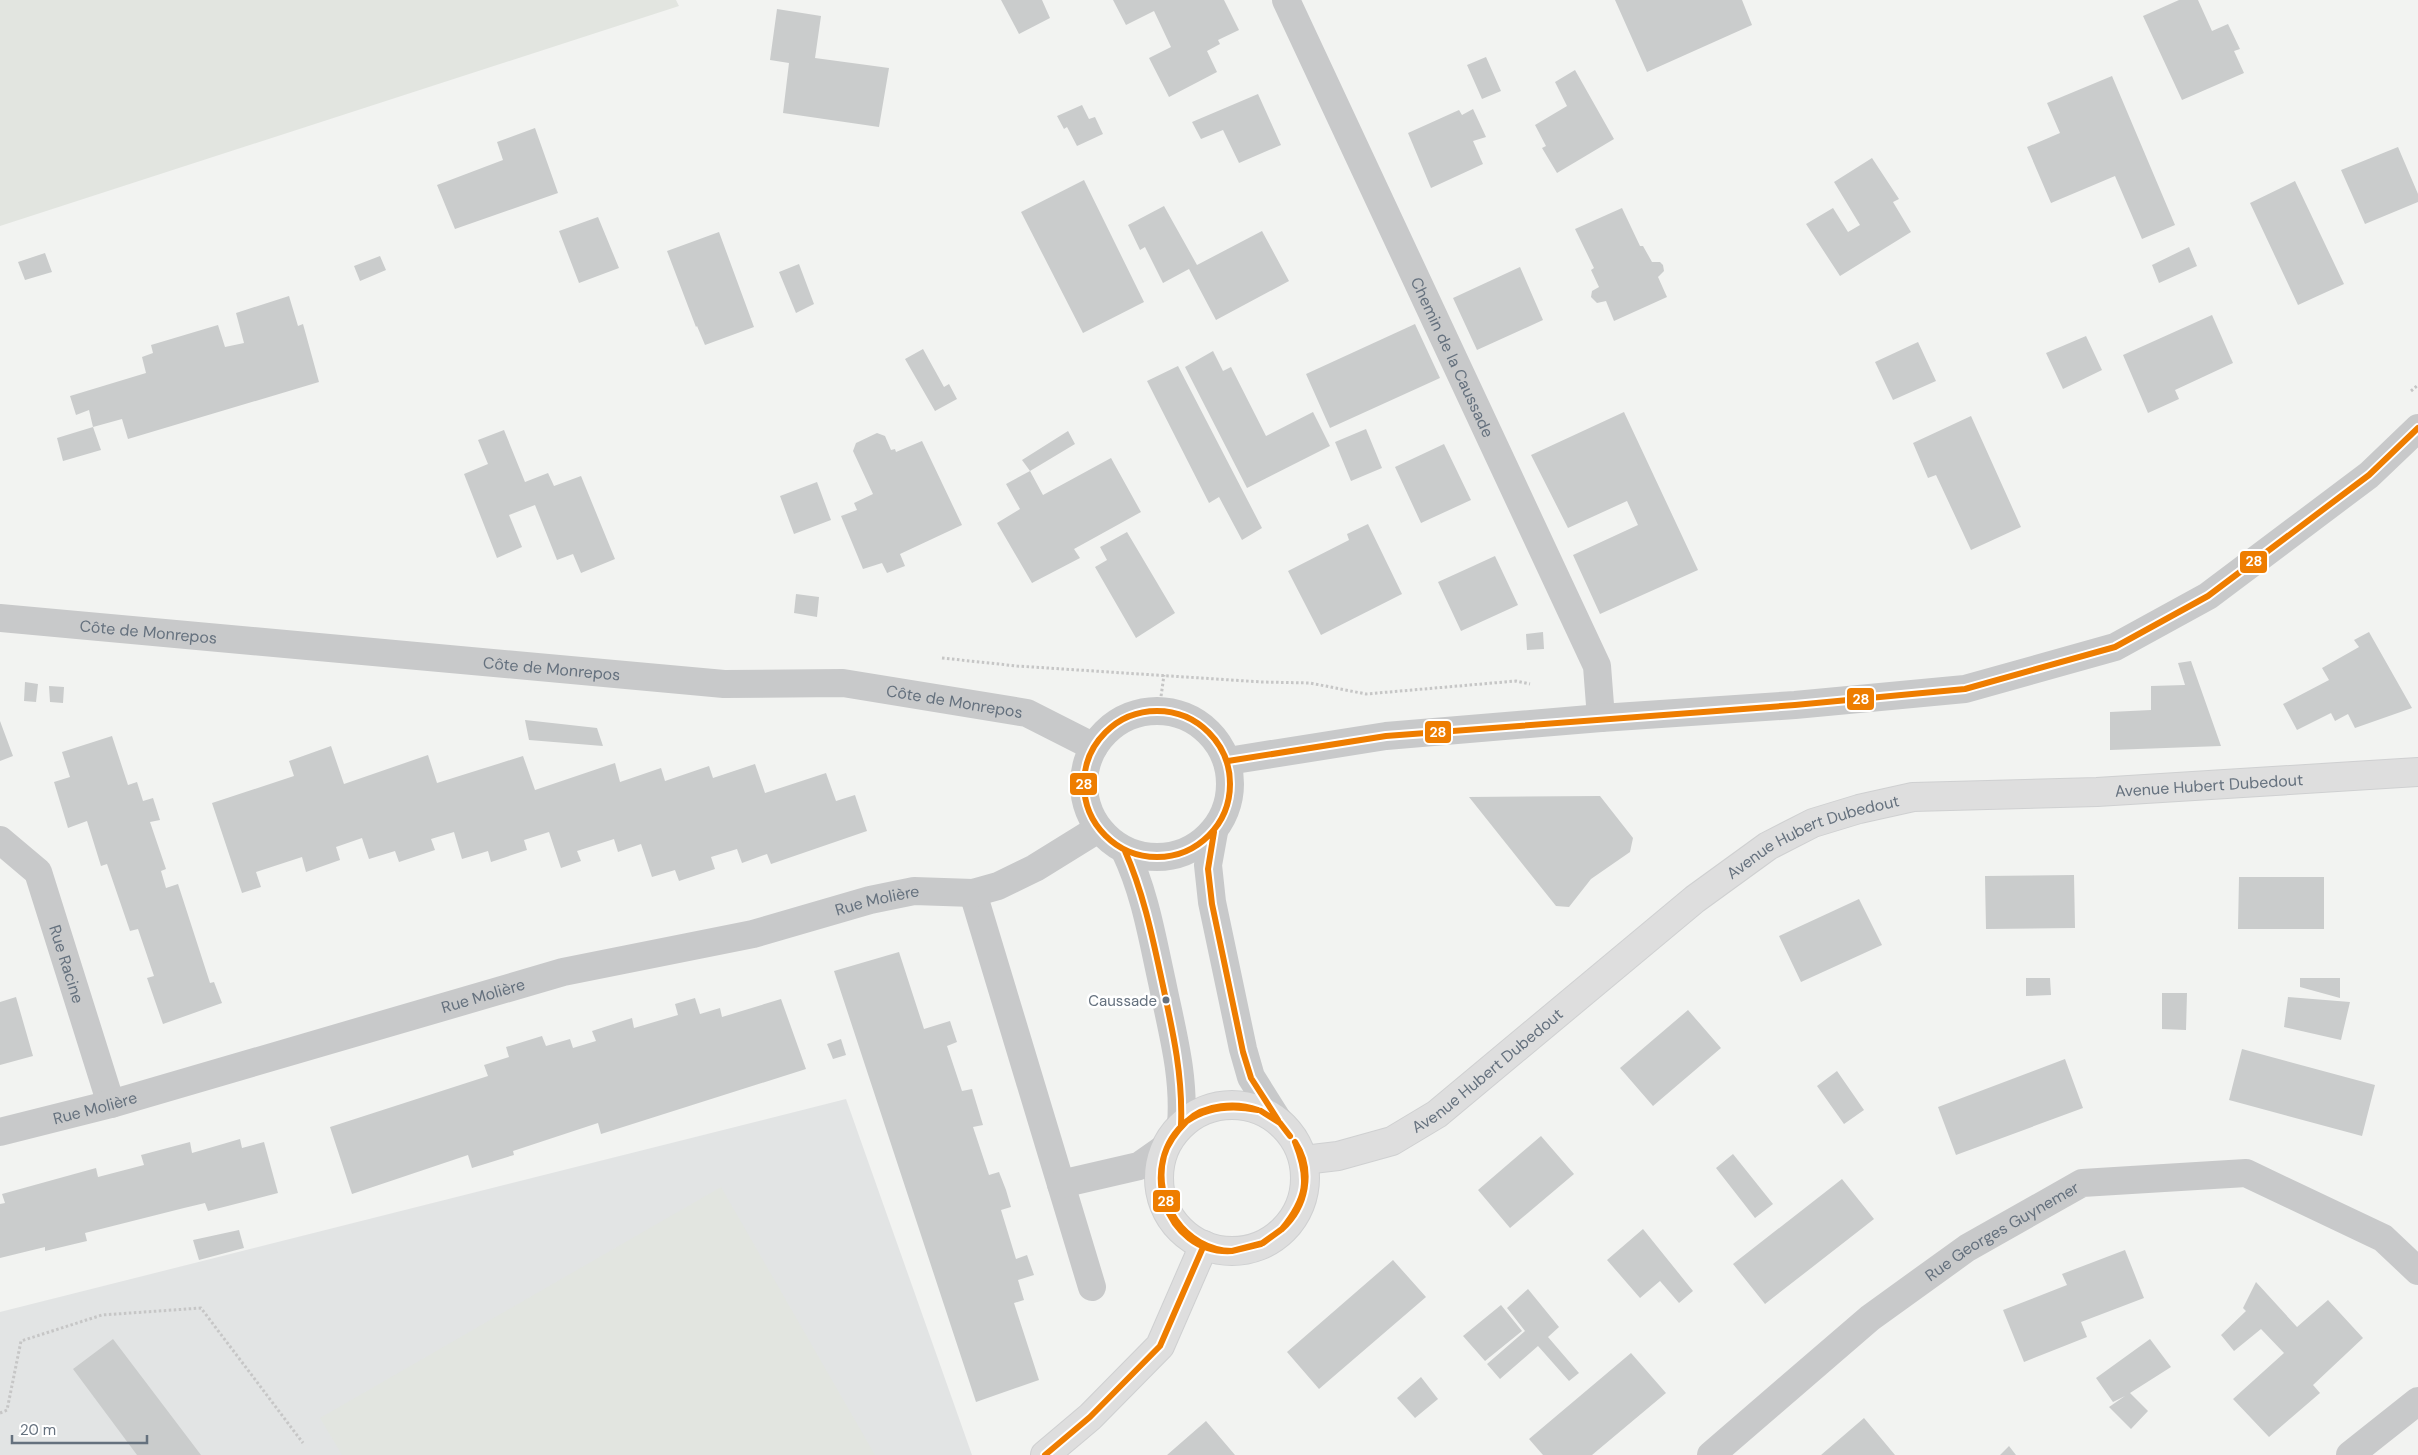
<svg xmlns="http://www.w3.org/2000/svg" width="2418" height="1455" viewBox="0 0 2418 1455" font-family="'DM Sans',sans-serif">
	<rect width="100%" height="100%" fill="#f2f3f1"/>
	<path fill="#e2e4e4" d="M846,1099l126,356h-972v-143z"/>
	<path fill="#e2e5e0" d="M0,0h676l3,6 -679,220z
		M721,1187l154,268h-533l-22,-37z"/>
	<path fill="#cacccc" d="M1001,0h41l8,18 -31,16z
		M1113,0h111l15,30 -21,10 2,4 -13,7 10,21 -48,25 -20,-39 22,-11 -17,-36 -28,14z
		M1615,0h127l10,25 -105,47z
		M2179,0h19l14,31 16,-7 12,25 -6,2 10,22 -62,27 -39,-84z
		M777,9l44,7 -6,42 74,10 -10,59 -96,-14 6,-50 -19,-3z
		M1486,57l15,34 -19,8 -15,-34z
		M1575,70l39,69 -57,34 -15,-25 4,-2 -11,-21 32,-19 -12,-24z
		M2112,76l63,149 -33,14 -27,-63 -64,27 -24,-56 33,-14 -13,-30z
		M1258,94l23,51 -42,18 -16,-33 -22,9 -9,-17z
		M1082,105l7,14 6,-2 8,17 -26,12 -10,-19 -3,2 -7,-13z
		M1473,109l13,28 -13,4 10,23 -52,24 -23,-55 51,-23 3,5z
		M535,128l23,65 -103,36 -18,-44 66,-25 -6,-18z
		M2398,147l20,47v8l-53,22 -24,-54z
		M1872,158l27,41 -6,3 18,30 -71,44 -34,-52 27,-16 15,24 12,-7 -26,-43z
		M1084,180l60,122 -61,31 -62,-121z
		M2295,181l49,103 -46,21 -48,-102z
		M1164,206l33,59 65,-34 27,50 -73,39 -27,-51 -26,14 -18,-36 -5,3 -12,-25z
		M1622,208l18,38h3l9,16h8l3,3 1,6 -6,6 9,20 -53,24 -8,-20 -9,2 -6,-6 1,-6 7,-4 -8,-17 3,-2 -19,-39z
		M598,217l21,51 -40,15 -20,-52z
		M719,232l35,95 -49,18 -8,-19 -1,1 -29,-76z
		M2189,247l8,19 -38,17 -7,-18z
		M45,253l7,19 -27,8 -7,-18z
		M380,256l6,14 -26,11 -6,-15z
		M799,264l15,40 -18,9 -17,-41z
		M1520,267l23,53 -66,30 -24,-52z
		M289,296l9,30 5,-2 16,58 -191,57 -6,-20 -29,8 -4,-17 -13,5 -6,-19 76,-23 -4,-16 11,-4 -2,-8 67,-20 7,22 19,-4 -8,-30z
		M2212,315l21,48 -58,27 4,9 -31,14 -25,-58z
		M1415,324l25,54 -110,50 -24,-54z
		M2086,336l16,34 -39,19 -17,-36z
		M1918,342l18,39 -43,19 -18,-38z
		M923,349l21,38 5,-3 8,15 -22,12 -30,-52z
		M1213,351l10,20 8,-4 35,69 47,-24 17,34 -83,42 -62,-121z
		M1178,366l84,162 -20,12 -23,-43 -10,6 -62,-122z
		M1624,412l74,158 -98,44 -27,-59 65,-30 -11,-24 -59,27 -37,-73z
		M1971,416l50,111 -50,23 -35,-75 -8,3 -15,-35z
		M93,427l8,23 -38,11 -6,-23z
		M1366,429l16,39 -31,13 -16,-39z
		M504,430l21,52 23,-9 6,13 27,-10 34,83 -34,14 -8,-19 -16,6 -22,-55 -26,10 13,32 -25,11 -33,-84 24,-10 -10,-24z
		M1068,431l7,13 -45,27 -8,-11z
		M877,433l8,3 6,14 4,-1 1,3 26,-11 40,84 -62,29 5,12 -18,7 -5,-10 -19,6 -22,-53 16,-6 -3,-7 19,-9 -20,-43 3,-8z
		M1444,444l27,56 -50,23 -26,-56z
		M1111,458l30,54 -67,37 6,9 -48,25 -35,-60 23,-14 -14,-25 24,-13 13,24z
		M817,482l14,38 -37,14 -14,-38z
		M1368,524l34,70 -81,41 -33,-64 61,-31 -2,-6z
		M1127,532l48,81 -39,25 -41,-71 12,-7 -7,-13z
		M1495,556l23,49 -57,26 -23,-49z
		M796,594l23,3 -2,20 -23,-4z
		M1543,632l1,17 -17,1 -1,-16z
		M2369,632l43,76 -57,20 -7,-14 -13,7 -4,-8 -34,17 -14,-26 46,-24 -7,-12 37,-21 -5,-7z
		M2191,661l30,85 -111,4v-38l41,-2v-24l34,-1 -7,-22z
		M25,682l13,2 -2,18 -12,-1z
		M49,686l15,1 -1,16 -13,-1z
		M525,720l72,8 6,18 -74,-6z
		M0,721l13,35 -13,5z
		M112,736l16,49 9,-3 6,19 10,-3 7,22 -10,2 16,47 -5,2 5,17 12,-4 32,99 4,-1 8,21 -59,21 -16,-46 7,-2 -16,-47 -8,2 -23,-67 -6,2 -14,-45 -19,7 -14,-46 16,-5 -8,-25z
		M331,746l13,38 84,-29 9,28 86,-27 12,34 80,-27 5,19 41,-14 4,13 44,-15 4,12 42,-14 10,29 61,-20 10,28 19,-6 12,36 -96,33 -4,-10 -25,9 -5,-14 -26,8 4,12 -36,12 -4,-11 -23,7 -11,-33 -23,8 -4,-13 -37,12 4,10 -20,7 -12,-36 -25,8 3,10 -36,12 -3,-11 -26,8 -8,-27 -23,7 4,11 -36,12 -4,-11 -26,8 -7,-21 -26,9 4,13 -34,12 -4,-15 -46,15 5,15 -19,6 -30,-90 82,-27 -5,-15z
		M1600,796l33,42 -3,14 -39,27 -22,28 -13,-1 -87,-109z
		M2074,875l1,53 -89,1 -1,-53z
		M2239,877h85v52h-86z
		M1859,899l23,46 -81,37 -22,-46z
		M899,952l25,77 26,-8 7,21 -10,4 15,45 10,-2 11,36 -10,2 16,48 10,-3 7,18 5,17 -10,3 15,49 11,-4 7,20 -16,5 6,20 -10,3 25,77 -63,22 -142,-431z
		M2026,978h24l1,17 -25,1z
		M2300,978h40v20l-40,-11z
		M2162,993h25l-1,37 -24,-1z
		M16,997l17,59 -33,9v-63z
		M2288,997l62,5 -9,38 -57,-13z
		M695,998l5,16 20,-6 2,9 59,-18 25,70 -205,65 -3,-11 -85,28 1,4 -42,13 -4,-13 -116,39 -22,-67 158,-51 -4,-11 25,-8 -3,-10 36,-11 4,10 24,-7 3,9 23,-7 -4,-10 40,-13 2,10 44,-13 -3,-11z
		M1688,1010l33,38 -68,58 -33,-38z
		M841,1039l5,16 -13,4 -6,-15z
		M2242,1049l133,36 -13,51 -133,-36z
		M2065,1059l18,49 -127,47 -18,-48z
		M1837,1071l27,39 -20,14 -27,-38z
		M1541,1136l33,38 -64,54 -32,-38z
		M240,1139l2,9 22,-6 14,51 -70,18 -3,-8 -21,5 -99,25 2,8 -42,10v-4l-45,11v-54l5,-1 -3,-9 94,-26 2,9 46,-12 -3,-10 49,-13 2,11z
		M1733,1154l40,50 -18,14 -39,-50z
		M1842,1179l32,40 -109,85 -32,-40z
		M1643,1229l50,62 -14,12 -19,-22 -20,17 -33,-38z
		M239,1230l5,18 -45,12 -6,-20z
		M2125,1250l19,48 -63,24 6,15 -63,25 -21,-52 64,-25 -5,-11z
		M1393,1260l33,37 -107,92 -32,-37z
		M2256,1282l41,45 31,-27 35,38 -50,47 7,8 -51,44 -36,-38 51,-46 -23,-24 -27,22 -13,-16 25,-24 -3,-3z
		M1528,1289l31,38 -11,10 31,36 -10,8 -31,-35 -38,33 -13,-15 38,-33 -18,-23z
		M1501,1305l21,26 -37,30 -22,-25z
		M113,1339l88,116h-64l-64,-86z
		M2150,1339l21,28 -41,26 18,18 -17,18 -22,-22 16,-11 -12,6 -17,-24z
		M1631,1353l35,40 -74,62h-49l-14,-16z
		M1421,1377l17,22 -23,19 -18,-20z
		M1864,1418l31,37h-74z
		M1206,1421l29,34h-68z
		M2009,1446l7,9h-16z"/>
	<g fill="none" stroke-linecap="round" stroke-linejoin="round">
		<g stroke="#cfd0d1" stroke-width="30">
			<g id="major">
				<circle cx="1232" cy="1178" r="73"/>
				<path id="s6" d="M1304,1160l34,-4 54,-15 45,-27 258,-215 73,-53 45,-23 46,-14 54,-12 184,-5 321,-20"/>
				<path d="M1045,1455l45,-38 70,-71 44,-101"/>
			</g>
		</g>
		<path stroke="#c6c6c6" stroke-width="3" stroke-dasharray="2.5 2.5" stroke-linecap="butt" d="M2411,391l7,-6
			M942,658l75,8 245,16 48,1 56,11 150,-13 14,3
			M1159,711l5,-36
			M0,1413l7,-3 14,-69 81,-26 99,-7 102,135"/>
		<g stroke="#c8c9ca" stroke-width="28">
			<path id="s1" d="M1286,0l311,666 4,52"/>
			<path id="s2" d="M0,618l724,66 119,-1 184,30 67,34"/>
			<circle cx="1157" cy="784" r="73"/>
			<path d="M1228,761l158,-25 215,-18 194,-13 170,-16 150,-42 93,-51 161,-121 49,-47"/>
			<path d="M1214,832l-6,33 4,37 31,147 8,28 27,43"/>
			<path id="s3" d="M0,840l38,32 73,232"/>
			<path d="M1125,851c20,42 27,86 37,131 10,49 23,94 19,143"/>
			<path d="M973,893l119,394"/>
			<path id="s4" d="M0,1132l111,-28 452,-132 190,-38 117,-34 44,-9 59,2 25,-7 37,-18 63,-39"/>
			<path d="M1061,1184l78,-18 27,-19"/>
			<path id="s5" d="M1711,1455l159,-137 97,-70 115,-65 164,-10 137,65 35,33"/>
			<path d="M2350,1455l68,-54"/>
		</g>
		<use href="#major" stroke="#dedede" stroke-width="28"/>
		<g stroke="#fff" stroke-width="10">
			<path id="bus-1" d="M1084 784a73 73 0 1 1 146 0a73 73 0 1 1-146 0Z
				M1228,761l158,-25 409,-31 170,-16 150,-42 93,-51 161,-121 49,-47
				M1214,832l-6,37 4,35 31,148 8,26 27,42
				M1125,851c19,43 28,89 38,135 10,46 20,91 18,139
				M1261,1111l19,12 10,13
				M1187,1121c-10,10 -19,21 -23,35 -12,45 21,94 68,95
				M1187,1121c-51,42 -23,134 45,130
				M1187,1121c17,-17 50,-19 71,-11
				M1187,1121c22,-15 46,-16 71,-11
				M1282,1229c25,-31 28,-49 13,-87
				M1282,1229c24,-22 32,-58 13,-87
				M1232,1251l29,-7 21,-15
				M1232,1251l31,-8 19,-14
				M1045,1455l45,-38 70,-71 44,-101"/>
		</g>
		<use href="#bus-1" stroke="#ee7d00" stroke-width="6"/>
	</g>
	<circle fill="#65717e" stroke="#fff" stroke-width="2" cx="1166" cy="1000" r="4.5"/>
	<g text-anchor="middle" stroke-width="5" stroke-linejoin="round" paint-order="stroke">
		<g font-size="15" fill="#65717e" stroke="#fff" text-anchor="end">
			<text x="1157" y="1006">Caussade</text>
		</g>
		<g font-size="16" fill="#65717e" stroke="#fff">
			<text dy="6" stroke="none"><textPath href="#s1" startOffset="394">Chemin de la Caussade</textPath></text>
			<text dy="6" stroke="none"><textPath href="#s2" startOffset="149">Côte de Monrepos</textPath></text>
			<text dy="6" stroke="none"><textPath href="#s2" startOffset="554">Côte de Monrepos</textPath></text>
			<text dy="6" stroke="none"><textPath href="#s2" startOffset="959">Côte de Monrepos</textPath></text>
			<text dy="6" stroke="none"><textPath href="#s6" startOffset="1019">Avenue Hubert Dubedout</textPath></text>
			<text dy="6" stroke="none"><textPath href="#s6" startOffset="614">Avenue Hubert Dubedout</textPath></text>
			<text dy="6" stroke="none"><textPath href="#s4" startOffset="908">Rue Molière</textPath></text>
			<text dy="6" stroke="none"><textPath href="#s3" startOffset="146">Rue Racine</textPath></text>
			<text dy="6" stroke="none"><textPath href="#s4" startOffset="502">Rue Molière</textPath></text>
			<text dy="6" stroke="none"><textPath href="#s6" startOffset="209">Avenue Hubert Dubedout</textPath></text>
			<text dy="6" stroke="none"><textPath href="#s4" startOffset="98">Rue Molière</textPath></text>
			<text dy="6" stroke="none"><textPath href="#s5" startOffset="368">Rue Georges Guynemer</textPath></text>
		</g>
	</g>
	<g stroke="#fff" stroke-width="2">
		<rect x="2239" y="550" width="29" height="24" rx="5" fill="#ee7d00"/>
		<rect x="1846" y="687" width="29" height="24" rx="5" fill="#ee7d00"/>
		<rect x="1424" y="720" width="28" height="24" rx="5" fill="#ee7d00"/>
		<rect x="1069" y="772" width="29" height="24" rx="5" fill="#ee7d00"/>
		<rect x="1152" y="1189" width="29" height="24" rx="5" fill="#ee7d00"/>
	</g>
	<g font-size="14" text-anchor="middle" font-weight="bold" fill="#fff">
		<text x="2254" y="566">28</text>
		<text x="1861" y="704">28</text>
		<text x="1438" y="737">28</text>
		<text x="1084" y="789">28</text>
		<text x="1166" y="1206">28</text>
	</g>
	<path d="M12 1435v8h135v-8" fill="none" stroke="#65717e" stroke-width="2.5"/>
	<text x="20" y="1435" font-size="15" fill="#65717e" stroke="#ffffff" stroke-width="4" paint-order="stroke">20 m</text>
</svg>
